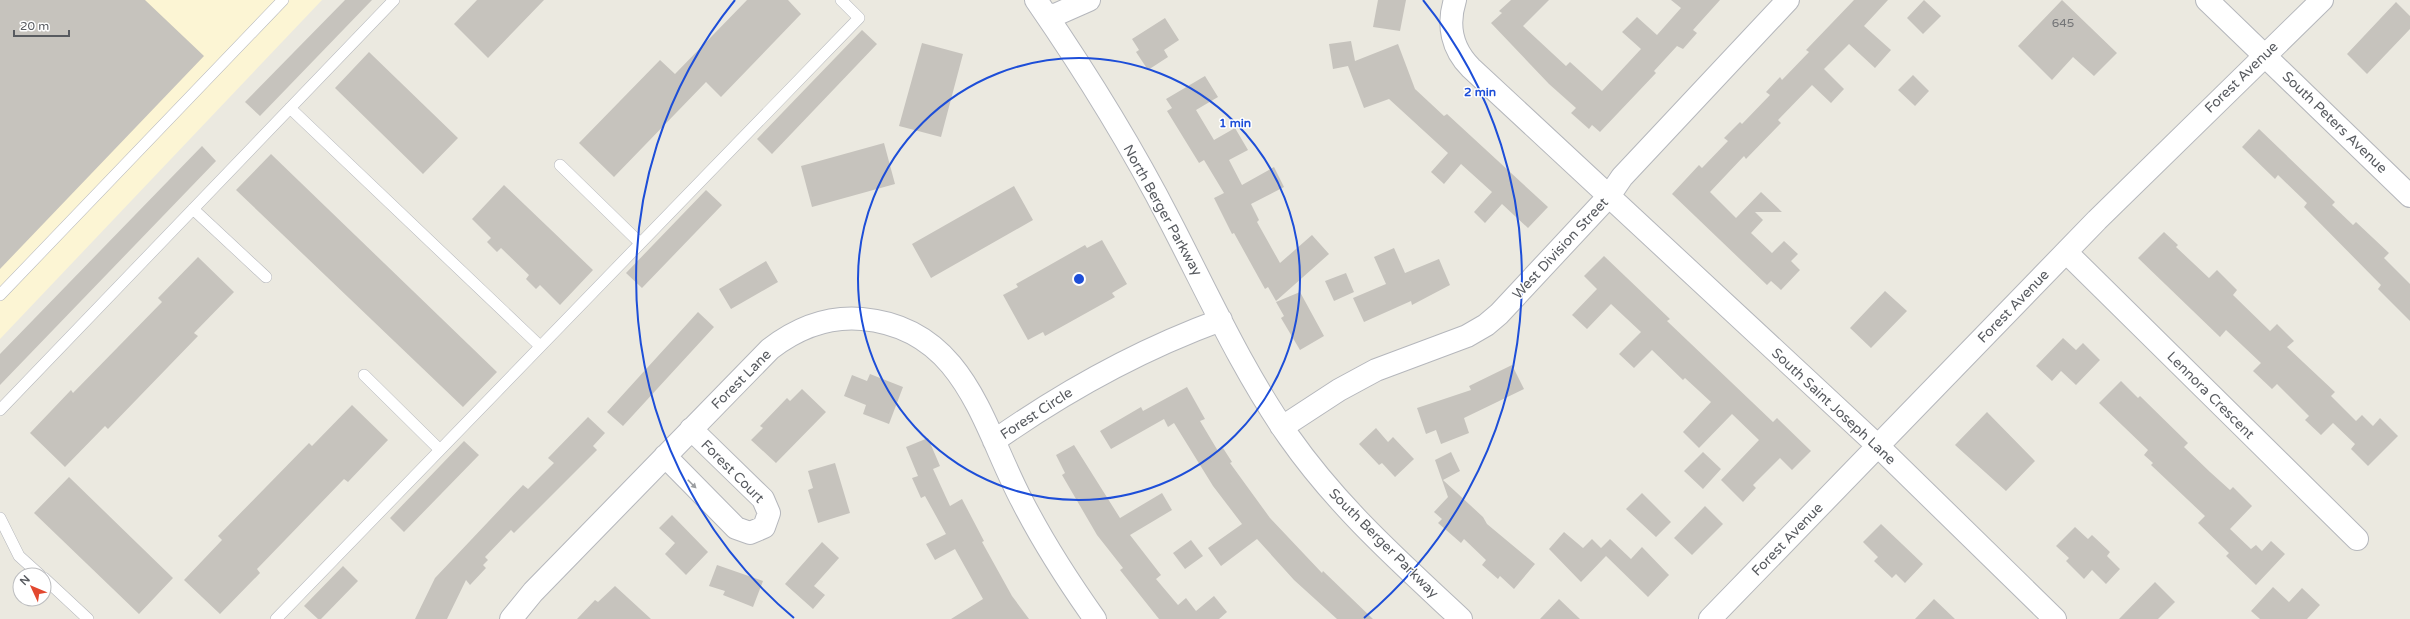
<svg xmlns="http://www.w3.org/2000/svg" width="2410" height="619" viewBox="0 0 2410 619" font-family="'Varela Round',sans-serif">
	<rect width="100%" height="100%" fill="#ebe9e0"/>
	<path fill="#fcf5d4" d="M0,0h322l-322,339z"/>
	<path fill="#c6c3bd" d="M0,0h145l59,56 -204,213z
		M345,0h27l-112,116 -15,-14z
		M477,0h67l-56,58 -34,-34z
		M747,0h41l13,14 -80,83 -15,-15 -92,95 -35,-34 81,-83 15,14z
		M1378,0h28l-6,31 -27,-4z
		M1511,0h38l-26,26 43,40 4,-4 32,29 39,-42 -19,-17 15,-15 20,18 24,-27 -10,-8h49l-27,30 4,3 -14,16 -6,-3 -23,25 2,2 -56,59 -8,-7 -3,4 -18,-16 5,-5 -27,-24 -58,-61 11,-10 -3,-2z
		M1854,0h34l-24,26 27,24 -16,18 -26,-24 -25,25 20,20 -13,14 -19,-18 -34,35 3,3 -35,36 -2,-3 -34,36 26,26 25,-26 21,20h-27l8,8 -12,13 21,20 12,-12 14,13 -7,7 9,9 -19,20 -10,-9 -4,4 -95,-91 27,-29 3,3 26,-27 -4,-3 16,-16 2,2 28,-29 -4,-3 14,-15 2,3 27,-28 -3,-2z
		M1924,0l17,16 -18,18 -16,-16z
		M2062,0l55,53 -23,23 -21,-19 -21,23 -34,-34z
		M2396,2l14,14v13l-43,45 -20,-20z
		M1165,18l14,22 -15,10 4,7 -20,13 -12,-18 3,-2 -7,-11z
		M862,30l15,14 -105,110 -15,-15z
		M1351,41l4,20 43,-17 17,45 29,27 3,-2 101,93 -20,21 -26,-24 -17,19 -11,-11 18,-20 -31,-28 -17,20 -13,-12 17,-19 -59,-54 -25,9 -16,-42 -15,3 -4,-25z
		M922,43l41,11 -22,83 -42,-11z
		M369,52l89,86 -35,36 -88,-86z
		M1913,75l16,16 -14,15 -17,-16z
		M1205,76l13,21 -22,13 18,30 21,-12 13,22 -19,10 13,25 32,-18 10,20 -33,17 8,16 -2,2 23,41 32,-28 17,19 -53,47 -8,-14 -3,2 -31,-56 -2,1 -18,-36 10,-5 -20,-33 -5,3 -32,-52 5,-3 -6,-9z
		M2259,129l76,73 -3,3 21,20 3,-3 33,31 -5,5 26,26v37l-32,-32 3,-4 -77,-78 3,-4 -29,-28 -3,4 -33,-32z
		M884,143l11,41 -83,23 -11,-41z
		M202,146l14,15 -216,224v-31z
		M271,154l226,218 -34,35 -227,-217z
		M504,185l89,85 -33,35 -20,-20 -4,4 -10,-10 3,-4 -28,-27 -4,4 -10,-10 4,-4 -19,-19z
		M1014,186l19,34 -102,58 -19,-34z
		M706,190l16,15 -80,83 -16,-15z
		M2164,232l14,13 -2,2 33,31 8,-8 20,20 -4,5 37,36 7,-7 17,17 -7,6 48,45 -4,4 25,25 6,-6 11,11 7,-8 18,18 -30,30 -17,-17 4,-5 -22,-21 -12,12 -16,-15 4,-4 -32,-32 -5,5 -19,-18 8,-8 -35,-33 -6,7 -82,-79z
		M1102,240l25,44 -15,9 3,4 -70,39 -2,-4 -15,8 -25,-45 15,-8 -2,-3 32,-18 37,-21 2,3z
		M1394,248l11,25 34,-14 11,26 -38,20 -1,-4 -47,21 -11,-24 33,-14 -12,-27z
		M1604,256l66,63 -3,2 106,101 4,-4 34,33 -19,19 -12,-12 -27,27 3,3 -13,14 -22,-22 38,-40 -27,-26 -33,34 -16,-16 28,-30 -26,-24 -2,2 -31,-30 -18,18 -15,-14 22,-22 -30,-28 -24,25 -15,-14 25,-26 -13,-13z
		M198,257l36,35 -40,41 4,3 -90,93 -3,-3 -40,41 -35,-34 41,-43 2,3 89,-91 -4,-4z
		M766,261l12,21 -47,27 -12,-20z
		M1346,273l8,19 -20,9 -9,-20z
		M1885,291l22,20 -36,37 -21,-20z
		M1300,292l24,44 -24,14 -19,-32 3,-2 -8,-14z
		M698,312l16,15 -91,99 -16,-14z
		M2063,338l13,12 7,-7 17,17 -24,25 -15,-14 -9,10 -16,-15z
		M1512,365l12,24 -60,29 5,15 -28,11 -5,-14 -10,4 -9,-26 54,-18 -2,-4z
		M870,374l33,13 -14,37 -26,-10 3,-9 -22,-9 8,-21 15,6z
		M2121,381l17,17 2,-2 48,47 -4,4 26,25 20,18 3,-3 19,19 -22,23 21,20 5,-4 6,6 9,-10 14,13 -29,31 -30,-29 3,-3 -31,-30 7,-7 -54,-51 2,-2 -9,-8 4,-5 -49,-47z
		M1187,387l18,32 -5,2 18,30 5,-3 9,14 -2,1 40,55 52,55 1,-2 50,48h-36l-43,-39 -37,-41 -36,27 -13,-18 34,-24 -29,-38 -39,-63 -6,4 -4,-8 -53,30 -11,-18 41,-24 2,4z
		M802,389l24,23 -50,51 -25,-23 12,-12 -3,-2 27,-28 3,3z
		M352,405l36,35 -40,42 -4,-3 -87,90 3,4 -40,41 -36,-34 38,-40 -4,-4 91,-93 3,3z
		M1987,412l48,49 -29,30 -51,-46z
		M588,417l17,16 -12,13 4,4 -83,83 -3,-3 -26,27 3,3 -5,5 3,3 -16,17 -4,-5 -19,39h-32l20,-41 88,-93 5,4 26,-26 -6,-5z
		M1376,428l12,14 5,-5 21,22 -19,18 -13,-14 -3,2 -20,-21z
		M928,438l12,28 -7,3 17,37 12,-7 22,42 -2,1 30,54 17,23h-78l32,-20 -28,-50 -20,11 -9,-16 20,-10 -21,-38 -4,2 -9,-20 6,-2 -12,-29z
		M464,441l15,14 -75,77 -14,-14z
		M1074,445l46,73 42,-25 10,17 -42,25 31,40 -5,4 22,26 8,-7 10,13 18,-15 13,16 -8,7h-60l-39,-49 3,-2 -26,-33 -35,-60 3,-2 -9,-18z
		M1451,452l9,19 -17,9 40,37 4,7 48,40 -21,25 -14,-13 -2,3 -16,-14 4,-5 -22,-21 -3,4 -23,-20 4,-4 -8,-7 14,-15 -13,-37z
		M1703,452l18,17 -18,20 -19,-18z
		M835,463l15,50 -32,10 -10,-33 5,-2 -5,-17z
		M69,477l104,101 -34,36 -105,-101z
		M1642,493l29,29 -15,15 -30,-28z
		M1705,506l18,18 -31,31 -18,-17z
		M672,515l36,37 -22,23 -21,-21 10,-11 -16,-15z
		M1881,524l42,40 -18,19 -9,-9 -4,4 -18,-17 4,-4 -15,-15z
		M2075,527l13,12 4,-4 18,17 -3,4 13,13 -14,15 -14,-14 -8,9 -18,-18 3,-3 -13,-12z
		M1564,532l19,16 9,-9 9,9 9,-9 21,20 11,-12 27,28 -21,22 -42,-41 -25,26 -32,-33z
		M1191,540l12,16 -18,13 -12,-16z
		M822,542l17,16 -25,28 11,9 -12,14 -28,-25z
		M717,565l46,16 -10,26 -30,-12 2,-4 -16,-5z
		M343,566l15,15 -37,38h-3l-14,-13z
		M2155,582l20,20 -17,17h-39z
		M615,586l36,33h-74l18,-19 3,2z
		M2273,587l16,15 13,-14 18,17 -13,14h-47l-9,-8z
		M1559,599l21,20h-40z
		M1934,599l21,20h-40z"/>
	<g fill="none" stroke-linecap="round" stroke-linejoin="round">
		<g stroke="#b5b7bc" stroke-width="12">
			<path id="service" d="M290,108l250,238
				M560,165l80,78
				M193,209l73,68
				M0,295l283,-295
				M364,375l76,75
				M0,410l394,-410
				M0,518l19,38 21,19
				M44,578l44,41
				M276,619l583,-601 -18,-18"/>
		</g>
		<g stroke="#b5b7bc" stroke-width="24">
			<path id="minor" d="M1036,0c49,71 95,145 134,221 38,73 72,149 119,216 49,70 111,125 172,182
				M1455,0c-8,25 -3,49 16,68l407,378 177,173
				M2207,0l203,196
				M1046,14l9,1 34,-15
				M2066,252l291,287
				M1281,426l9,-4 49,-32 37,-20 91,-34 19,-11 13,-11 110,-118 13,-19 166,-177
				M994,441c71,-50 145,-91 227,-121
				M665,456l71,72 14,5 14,-6 5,-14 -6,-14 -72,-70
				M511,619l22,-27 237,-243c26,-20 58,-33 92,-30 103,9 120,106 160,182 21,41 46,80 73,118
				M1710,619l387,-399 225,-220"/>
		</g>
		<use href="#service" stroke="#fff" stroke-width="11"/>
		<use href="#minor" stroke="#fff" stroke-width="22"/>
	</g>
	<defs><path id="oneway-solid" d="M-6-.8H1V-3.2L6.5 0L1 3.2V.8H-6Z"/></defs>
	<use fill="#9b9da0" href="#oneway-solid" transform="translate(692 484) rotate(45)"/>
	<g fill="none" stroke="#1d4ed8" stroke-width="2">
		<circle cx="1079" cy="279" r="221"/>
		<path d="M794 618A443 443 0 0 1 735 0M1423 0A443 443 0 0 1 1364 618"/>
	</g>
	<g text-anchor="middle" stroke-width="3" stroke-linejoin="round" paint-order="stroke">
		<g font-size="12" fill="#747577">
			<text x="2063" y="27">645</text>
		</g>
		<g font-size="14" fill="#585b60" stroke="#fff">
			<text transform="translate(2241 77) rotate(-44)" y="5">Forest Avenue</text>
			<text transform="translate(2335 122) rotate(44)" y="5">South Peters Avenue</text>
			<text transform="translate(1163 210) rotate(61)" y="5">North Berger Parkway</text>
			<text transform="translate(1560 248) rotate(-47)" y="5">West Division Street</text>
			<text transform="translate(2013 306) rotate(-46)" y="5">Forest Avenue</text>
			<text transform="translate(741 379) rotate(-45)" y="5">Forest Lane</text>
			<text transform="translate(2211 395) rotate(45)" y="5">Lennora Crescent</text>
			<text transform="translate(1834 406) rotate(43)" y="5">South Saint Joseph Lane</text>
			<text transform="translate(1036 413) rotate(-33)" y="5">Forest Circle</text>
			<text transform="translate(733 471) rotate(45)" y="5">Forest Court</text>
			<text transform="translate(1787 539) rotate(-46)" y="5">Forest Avenue</text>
			<text transform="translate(1384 543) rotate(45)" y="5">South Berger Parkway</text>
		</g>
	</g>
	<circle cx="1079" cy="279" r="6" fill="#1d4ed8" stroke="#fff" stroke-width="2"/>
	<g font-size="12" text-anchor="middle" font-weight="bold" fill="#1d4ed8" stroke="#fff" stroke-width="3" stroke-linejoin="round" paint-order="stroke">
		<text x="1480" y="96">2 min</text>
		<text x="1235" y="127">1 min</text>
	</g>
	<g transform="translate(32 587) rotate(314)"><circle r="19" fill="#ffffff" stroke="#bcbdbf"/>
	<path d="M0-3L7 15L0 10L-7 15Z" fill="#e2482f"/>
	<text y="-6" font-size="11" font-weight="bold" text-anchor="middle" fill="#585b60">N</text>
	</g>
	<path d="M14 30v6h55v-6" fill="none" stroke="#585b60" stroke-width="2"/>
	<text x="20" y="30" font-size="12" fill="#585b60" stroke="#ffffff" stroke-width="3" paint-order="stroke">20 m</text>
</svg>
